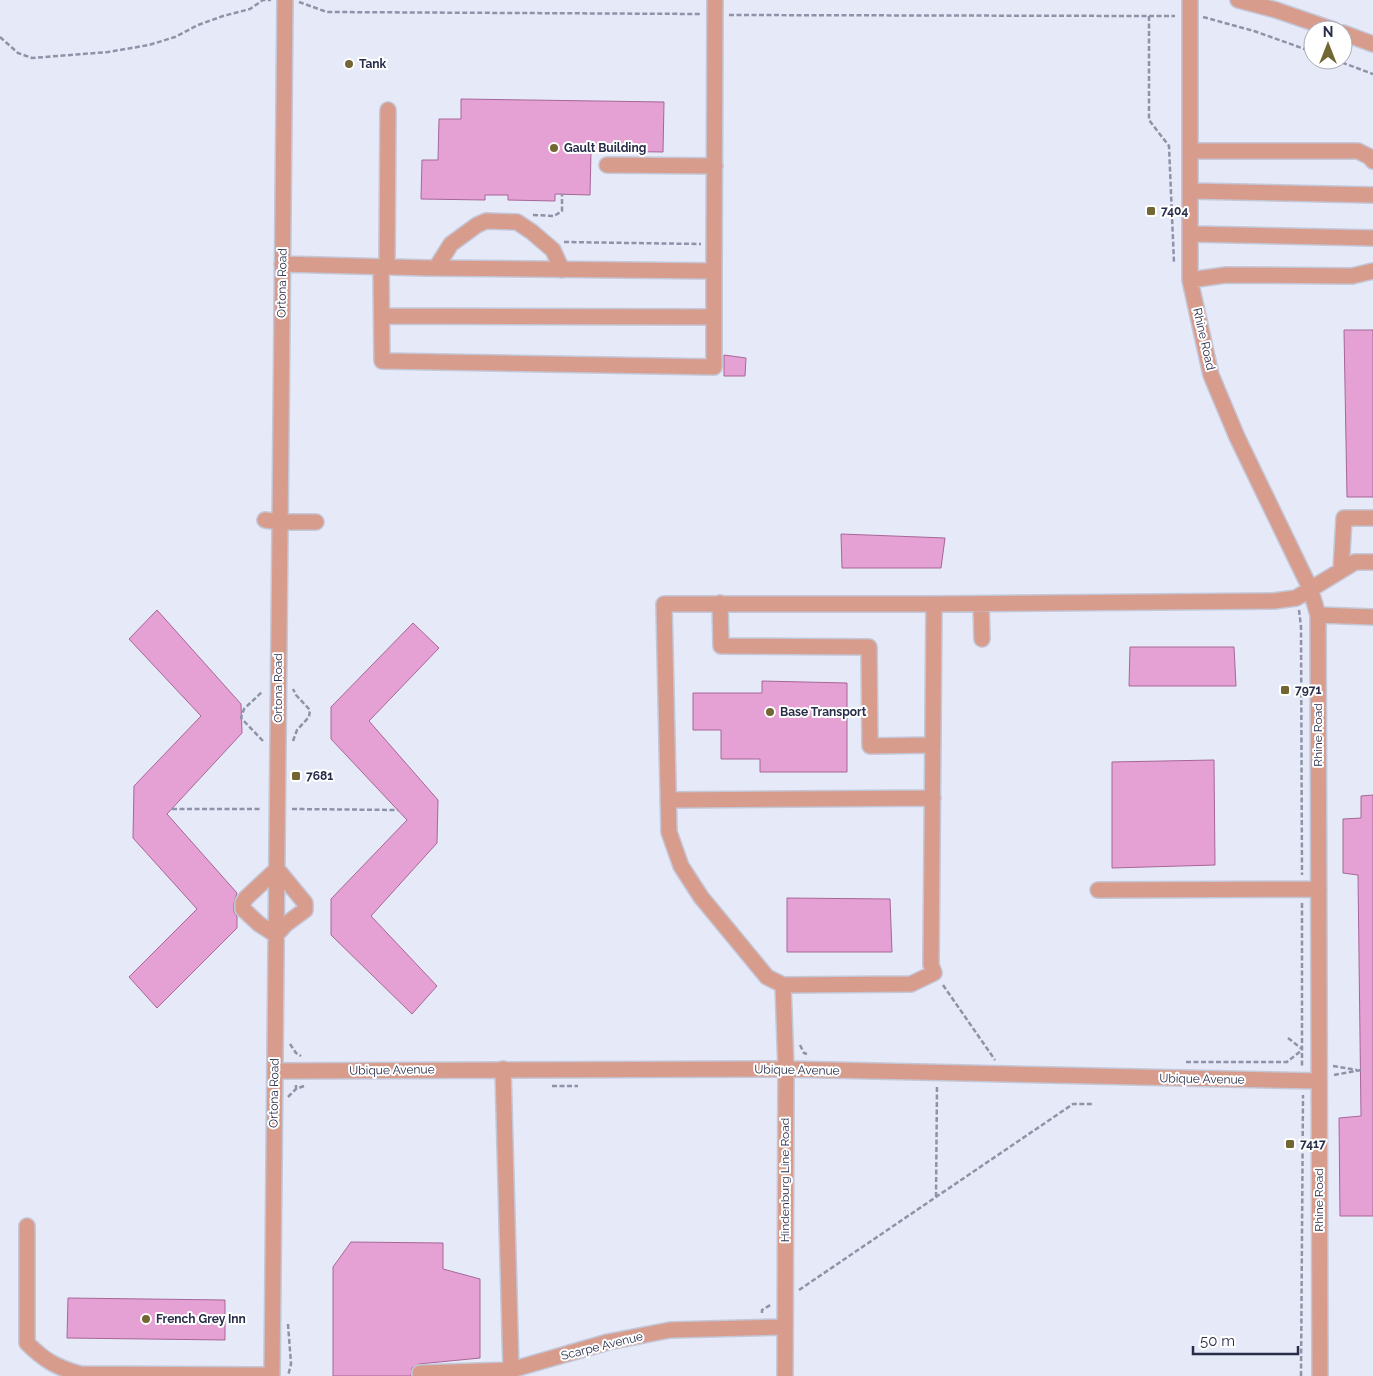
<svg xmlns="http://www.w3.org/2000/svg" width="1373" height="1376" viewBox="0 0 1373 1376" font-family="Raleway,sans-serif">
	<rect width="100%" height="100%" fill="#e6e9f8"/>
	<path fill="#e5a1d4" stroke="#a66797" d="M461,99l203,3 -1,50 -72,-1 -1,44 -35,-1v7l-47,-1v-5h-23v5l-64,-1 1,-39h16l1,-41h22z
		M1344,330h29v167h-26z
		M724,355l22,3 -1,18h-21z
		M841,534l104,4 -4,30h-99z
		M157,610l84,94 1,29 -75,81 70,79 -3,10v9l3,4v12l-80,80 -28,-31 68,-68 -64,-71 1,-52 67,-70 -72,-77z
		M413,623l26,25 -70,73 69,79 -1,43 -66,73 66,70 -25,28 -81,-79v-36l76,-79 -76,-81v-32z
		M1130,647h104l2,39h-107z
		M762,681l85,2v89h-87v-13h-39v-29h-28v-37h69z
		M1214,760l1,105 -103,3v-106z
		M1373,795v421h-33l-1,-98 22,-2 -3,-241 -15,-2v-54l18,-1v-22z
		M787,898l103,1 2,53h-105z
		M351,1242l92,1v26l37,10v79l-61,6 -7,4 -1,8h-78v-109z
		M68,1298l157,2v40l-158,-2z"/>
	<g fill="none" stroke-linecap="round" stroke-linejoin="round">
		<g stroke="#c4c7d8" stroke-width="18">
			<path id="minor" d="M1190,0v280l21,95 26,62 73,151 8,27 2,761
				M1238,0l38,10 58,20
				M1343,33l30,11
				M1190,151h168l12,6 3,4
				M607,165l108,1
				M1191,191l182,4
				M1191,234l182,4
				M282,264l146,4 286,3 1,-271
				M381,267l1,94 332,6v-96
				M387,267l1,-157
				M436,268l15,-24 26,-19 9,-4 31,1 15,10 21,18 9,20
				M1190,280l36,-5 126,1 21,-5
				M382,316l332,1
				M265,520l15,2h36
				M1341,570l3,-52h29
				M720,603l1,43 148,1 1,99 63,-1
				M934,604h-270l5,228 12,34 20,31 66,80 16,8 128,-1 23,-11 -3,-8 3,-361 340,-3 22,-3 59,-36h18
				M981,604l1,35
				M1318,615l55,2
				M668,800l265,-2
				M277,869l28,34v7l-19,14 -10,11 -17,-11 -16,-15v-6l3,-5z
				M1098,890l221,-1
				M783,985l3,84 -1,307
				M503,1069l8,301
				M275,1071l511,-2 533,12
				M27,1226v117c18,18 29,24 53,31l192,1
				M420,1373l91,-3 97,-28 62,-12 115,-3
				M272,1376l13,-1376"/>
		</g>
		<path stroke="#8f93a8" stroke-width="2.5" stroke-dasharray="5 2.5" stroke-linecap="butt" d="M299,2l28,10 374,2
			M729,15l420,1v104l20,26 5,117
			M1149,16h26
			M1203,17l51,14 59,21
			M0,37l18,16 14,5 76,-6 41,-7 26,-8 23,-12 25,-9 27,-7 13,-9h8
			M1335,60l38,14
			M533,215l21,1 8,-5v-17
			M564,242l137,2
			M1299,610l2,17 1,248
			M263,741l-22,-23 3,-9 19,-18
			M293,741l4,-11 12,-13 1,-7 -14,-15 -3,-6
			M172,809h90
			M292,809l106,1
			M1302,903v164
			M943,985l52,75
			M1288,1038l14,11
			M290,1044l6,9 5,3
			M800,1045l4,8 3,1
			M1186,1062h101l15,-12
			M1333,1066l24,4
			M1334,1075l27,-5
			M296,1085v4l8,-3
			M552,1086h26
			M288,1097l8,-8
			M936,1197l1,-111
			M799,1290l274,-186h20
			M762,1313v-3l10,-6
			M288,1324l3,40 -3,12
			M1301,1376l2,-281"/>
		<use href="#minor" stroke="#d89c8c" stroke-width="15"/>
	</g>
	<g fill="#726633" stroke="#fff" stroke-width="2">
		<circle cx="349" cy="64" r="5"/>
		<circle cx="554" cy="148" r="5"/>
		<rect x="1146" y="206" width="10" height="10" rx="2.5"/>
		<rect x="1280" y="685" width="10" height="10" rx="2.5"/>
		<circle cx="770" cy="712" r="5"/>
		<rect x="291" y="771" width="10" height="10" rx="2.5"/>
		<rect x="1285" y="1139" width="10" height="10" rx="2.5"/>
		<circle cx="146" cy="1319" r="5"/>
	</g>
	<g text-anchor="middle" stroke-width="4" stroke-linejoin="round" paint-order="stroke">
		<g font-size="12" font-weight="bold" fill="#282d49" stroke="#fff" text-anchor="start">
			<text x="359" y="68">Tank</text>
			<text x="564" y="152">Gault Building</text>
			<text x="1161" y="215">7404</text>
			<text x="1295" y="694">7971</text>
			<text x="780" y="716">Base Transport</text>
			<text x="306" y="780">7681</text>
			<text x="1300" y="1148">7417</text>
			<text x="156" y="1323">French Grey Inn</text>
		</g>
		<g font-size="12" fill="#282d49" stroke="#fff">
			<text transform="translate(282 283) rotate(-89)" y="4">Ortona Road</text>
			<text transform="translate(1204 339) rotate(77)" y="4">Rhine Road</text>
			<text transform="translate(278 688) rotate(-90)" y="4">Ortona Road</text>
			<text transform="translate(1318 735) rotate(-90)" y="4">Rhine Road</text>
			<text transform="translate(392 1070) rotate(-1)" y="4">Ubique Avenue</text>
			<text transform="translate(797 1070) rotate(1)" y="4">Ubique Avenue</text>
			<text transform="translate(1202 1079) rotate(1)" y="4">Ubique Avenue</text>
			<text transform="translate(274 1093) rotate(-89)" y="4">Ortona Road</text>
			<text transform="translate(785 1180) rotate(-90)" y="4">Hindenburg Line Road</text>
			<text transform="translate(1319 1200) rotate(-90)" y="4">Rhine Road</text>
			<text transform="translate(602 1346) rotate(-14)" y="4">Scarpe Avenue</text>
		</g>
	</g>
	<g transform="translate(1328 45)"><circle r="24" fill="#ffffff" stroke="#a9abb6"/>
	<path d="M0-4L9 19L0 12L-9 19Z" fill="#726633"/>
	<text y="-8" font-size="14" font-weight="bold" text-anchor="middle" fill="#282d49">N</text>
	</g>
	<path d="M1193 1346v8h105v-8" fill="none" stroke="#282d49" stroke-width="2.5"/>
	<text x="1200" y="1346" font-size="15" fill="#282d49" stroke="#ffffff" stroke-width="4" paint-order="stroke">50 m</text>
</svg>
